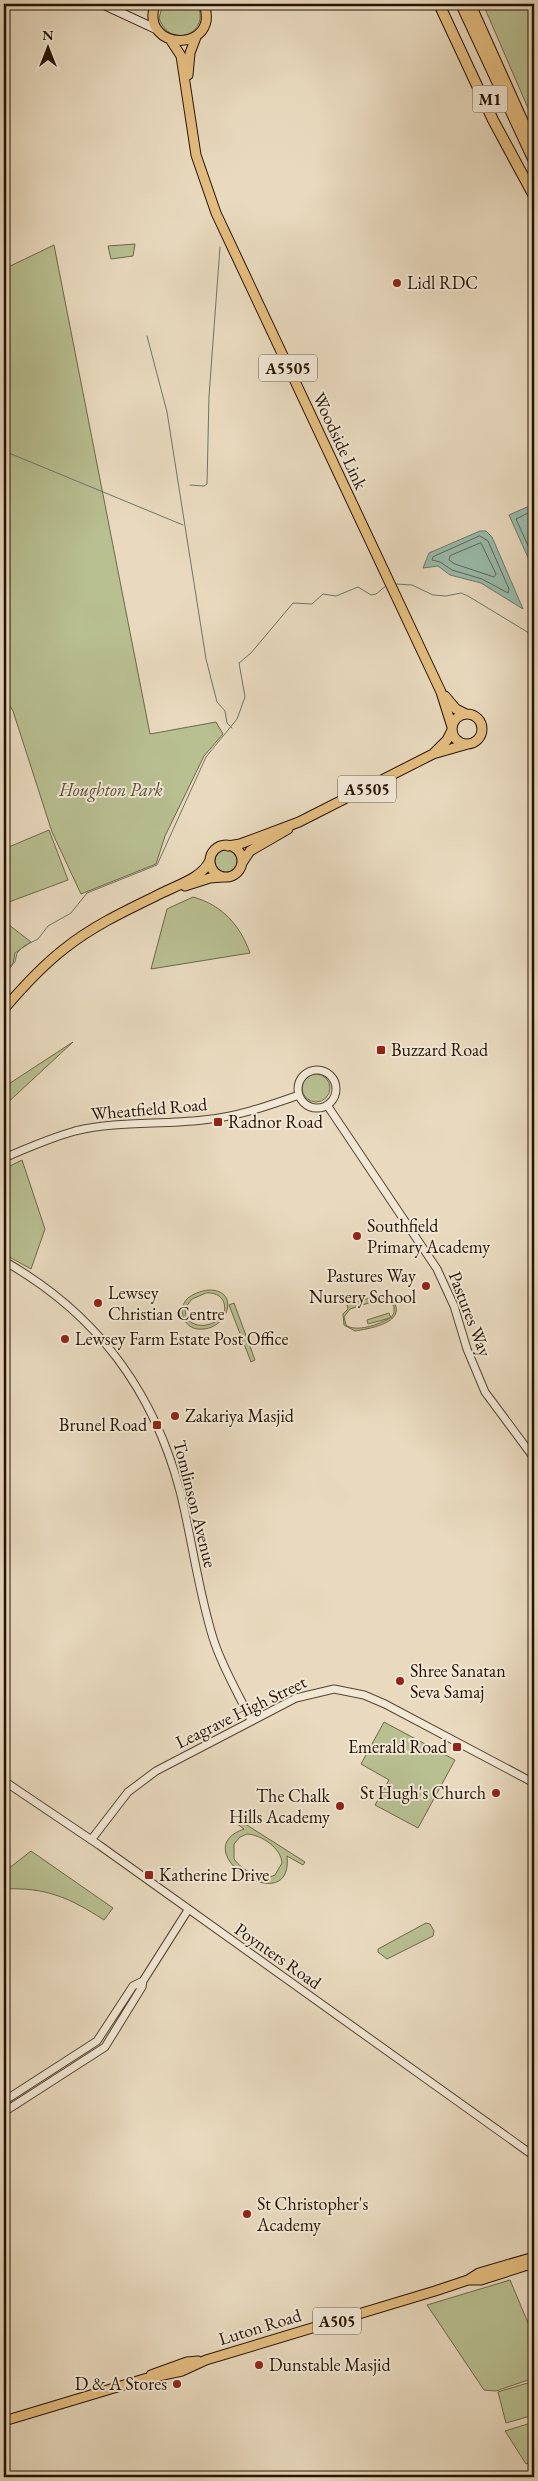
<svg xmlns="http://www.w3.org/2000/svg" width="538" height="2481" viewBox="0 0 538 2481" font-family="'EB Garamond',serif">
	<rect width="100%" height="100%" fill="#e9dabf"/>
	<filter id="stains"><feTurbulence type="fractalNoise" baseFrequency=".004" numOctaves="4"/><feColorMatrix values="0 0 0 0 .2 0 0 0 0 .09 0 0 0 0 .02 0 0 0 .5 -.17"/></filter>
	<radialGradient id="worn" r=".72"><stop offset=".6" stop-color="#630" stop-opacity="0"/><stop offset="1" stop-color="#630" stop-opacity=".3"/></radialGradient>
	<path fill="#b8bf91" stroke="#6e6849" fill-rule="evenodd" d="M163,4h34c15,29 -27,47 -38,14z
		M483,4h51v118z
		M135,244l-2,12 -22,3 -3,-13z
		M54,245l96,489 66,-12 7,12 -19,22 -39,80 -9,28 -75,30 -29,-62 -39,-121 -9,-15v-427z
		M49,830l19,50 -59,22 -5,-2v-51z
		M214 861a13 13 0 1 1 26 0a13 13 0 1 1-26 0Z
		M193,897c29,8 47,28 57,56l-99,16 16,-60z
		M4,921l27,21 -16,11 -2,11 -9,12z
		M73,1042l-69,64v-19z
		M302 1088a14 14 0 1 1 28 0a14 14 0 1 1-28 0Z
		M22,1160l23,69 -14,40 -27,-15v-85z
		M208,1290c34,-1 20,42 -10,39 -14,-1 -21,-19 -11,-30 5,-5 14,-8 21,-9zM206,1293c13,-1 21,7 18,20 -7,13 -29,18 -38,4l-1,-9 7,-9z
		M383,1294l1,3c6,1 10,4 12,10 4,17 -29,22 -41,24l-11,-6 -1,-11 5,-5 -1,-4zM384,1298l10,8v7l-3,5 -2,-5 -22,7 1,4 22,-6c-10,6 -34,15 -44,7l-2,-8 6,-8z
		M234,1303l21,57 -4,2 -22,-57z
		M384,1722l71,38 -37,68 -43,-23 14,-25 -28,-16z
		M239,1820l66,42 -2,3 -16,-9c7,66 -105,-5 -43,-27l-8,-6zM247,1834c15,1 34,14 35,29l-7,12c-14,7 -33,-5 -41,-16v-15l6,-7z
		M31,1851l82,57 -9,12c-34,-22 -58,-33 -100,-31v-17z
		M426,1923l4,1 4,7 -1,5 -46,23 -9,-7v-3z
		M510,2280l24,57v41l-38,13 -12,-1 -57,-85z
		M534,2381v34l-28,8 -8,-31z
		M534,2422v38l-8,4 -21,-33z"/>
	<path fill="#99bbac" stroke="#6b7768" d="M534,504v67l-25,-56z
		M480,531h6l6,6 31,72 -42,-26 -31,-8 -12,-9 -15,2 6,-15z"/>
	<g fill="none" stroke-linecap="round" stroke-linejoin="round">
		<path stroke="#5f6656" stroke-width="1" d="M534,510l-18,9 18,40
			M480,536l8,5 21,48 -1,4 -26,-14 -30,-9 -12,-8 -8,-2 1,-3z
			M481,543l15,31 -2,3 -39,-13 -6,-4 1,-4z"/>
		<path stroke="#6b7768" stroke-width="1" d="M147,336l20,76 39,247 11,43 8,9 2,12 5,5
			M4,451l179,74
			M190,485l14,1 3,-2 2,-88 11,-149
			M396,584l16,1 21,10 13,1 15,-3 7,3 66,40
			M4,971l11,-9 2,-9 7,-7 14,-7 10,-13 23,-13 16,-20 70,-28 49,-108 31,-38 8,-22 -6,-34 12,-10 42,-50 19,1 11,-10 13,2 22,-9 13,8 5,-1 11,-9"/>
		<g stroke="#564430" stroke-width="9">
			<path id="tertiary" d="M298 1089a19 19 0 1 1 38 0a19 19 0 1 1-38 0Z
				M327,1105l110,164 17,37 13,43 18,43 49,66
				M4,1158c23,-10 46,-20 71,-27 42,-10 85,-6 128,-11 33,-3 65,-14 96,-25
				M4,1261c92,52 149,128 176,230 12,48 18,99 33,147 9,29 25,55 38,82
				M4,1781l95,64 435,311
				M91,1840l37,-48 28,-21 140,-73 38,-9 30,6 21,9 149,79
				M4,2101l93,-60 36,-55 10,-5 45,-71
				M4,2112l101,-65 37,-60 1,-6"/>
		</g>
		<g stroke="#251201" stroke-width="10">
			<path id="secondary" d="M102,4l56,26
				M135,4h12"/>
		</g>
		<g stroke="#251201" stroke-width="11">
			<path id="primary" d="M155,4c-16,48 66,49 49,0
				M170,39l11,17 15,99 20,58 225,479 11,35
				M188,75l2,-22 6,-16
				M445,696l11,13 10,5
				M452 729a15 15 0 1 1 30 0a15 15 0 1 1-30 0Z
				M434,753l13,-13 5,-10
				M210 861a16 16 0 1 1 32 0a16 16 0 1 1-32 0Z
				M228,846l12,-2 59,-22 134,-68 35,-10
				M242,863l8,-12 38,-22
				M185,886l25,-8 13,-1
				M4,1009c18,-21 38,-43 60,-60 30,-24 65,-40 100,-57 16,-8 39,-15 46,-32
				M470,2280h11l53,-17
				M151,2375l36,-13 11,-1
				M4,2421l140,-42 38,-8 24,-11 229,-69 33,-11 11,-7 55,-16"/>
		</g>
		<g stroke="#251201" stroke-width="12">
			<path id="motorway" d="M439,4l54,116 41,76
				M461,4l73,157
				M470,4l57,127"/>
		</g>
		<use href="#tertiary" stroke="#f1e7d5" stroke-width="7"/>
		<use href="#secondary" stroke="#f1e7d5" stroke-width="8"/>
		<use href="#primary" stroke="#e4bd80" stroke-width="9"/>
		<use href="#motorway" stroke="#e4bd80" stroke-width="10"/>
	</g>
	<g fill="#8f2418" stroke="#f1e7d5" stroke-width="2">
		<circle cx="397" cy="283" r="5"/>
		<rect x="376" y="1045" width="10" height="10" rx="2.5"/>
		<rect x="213" y="1117" width="10" height="10" rx="2.5"/>
		<circle cx="357" cy="1236" r="5"/>
		<circle cx="426" cy="1286" r="5"/>
		<circle cx="98" cy="1303" r="5"/>
		<circle cx="65" cy="1339" r="5"/>
		<circle cx="175" cy="1416" r="5"/>
		<rect x="152" y="1420" width="10" height="10" rx="2.5"/>
		<circle cx="400" cy="1681" r="5"/>
		<rect x="452" y="1742" width="10" height="10" rx="2.5"/>
		<circle cx="496" cy="1793" r="5"/>
		<circle cx="340" cy="1806" r="5"/>
		<rect x="144" y="1870" width="10" height="10" rx="2.5"/>
		<circle cx="247" cy="2214" r="5"/>
		<circle cx="259" cy="2365" r="5"/>
		<circle cx="177" cy="2384" r="5"/>
	</g>
	<g text-anchor="middle" stroke-width="4" stroke-linejoin="round" paint-order="stroke">
		<g fill="#f1e7d5" stroke="#625241" stroke-width="1">
			<rect x="472.5" y="85.5" width="35" height="27" rx="4"/>
			<rect x="259" y="354.5" width="58" height="27" rx="4"/>
			<rect x="338" y="775.5" width="58" height="27" rx="4"/>
			<rect x="313" y="2307.5" width="48" height="27" rx="4"/>
		</g>
		<g font-size="16" font-weight="bold" fill="#251201">
			<text x="490" y="105">M1</text>
			<text x="288" y="374">A5505</text>
			<text x="367" y="795">A5505</text>
			<text x="337" y="2327">A505</text>
		</g>
		<g font-size="18" fill="#251201" stroke="#f1e7d5" text-anchor="start">
			<text x="407" y="289">Lidl RDC</text>
			<text x="391" y="1056">Buzzard Road</text>
			<text x="228" y="1128">Radnor Road</text>
			<text x="367" y="1232">Southfield<tspan x="367" dy="21">Primary Academy</tspan></text>
			<text x="416" y="1282" text-anchor="end">Pastures Way<tspan x="416" dy="21">Nursery School</tspan></text>
			<text x="108" y="1299">Lewsey<tspan x="108" dy="21">Christian Centre</tspan></text>
			<text x="75" y="1345">Lewsey Farm Estate Post Office</text>
			<text x="185" y="1422">Zakariya Masjid</text>
			<text x="147" y="1431" text-anchor="end">Brunel Road</text>
			<text x="410" y="1677">Shree Sanatan<tspan x="410" dy="21">Seva Samaj</tspan></text>
			<text x="447" y="1753" text-anchor="end">Emerald Road</text>
			<text x="486" y="1799" text-anchor="end">St Hugh's Church</text>
			<text x="330" y="1802" text-anchor="end">The Chalk<tspan x="330" dy="21">Hills Academy</tspan></text>
			<text x="159" y="1881">Katherine Drive</text>
			<text x="257" y="2210">St Christopher's<tspan x="257" dy="21">Academy</tspan></text>
			<text x="269" y="2371">Dunstable Masjid</text>
			<text x="167" y="2390" text-anchor="end">D &amp; A Stores</text>
		</g>
		<g font-size="18" fill="#251201" stroke="#f1e7d5">
			<text transform="translate(340 441) rotate(65)" y="6">Woodside Link</text>
			<text transform="translate(149 1109) rotate(-5)" y="6">Wheatfield Road</text>
			<text transform="translate(470 1314) rotate(69)" y="6">Pastures Way</text>
			<text transform="translate(195 1504) rotate(76)" y="6">Tomlinson Avenue</text>
			<text transform="translate(241 1712) rotate(-26)" y="6">Leagrave High Street</text>
			<text transform="translate(278 1956) rotate(35)" y="6">Poynters Road</text>
			<text transform="translate(260 2327) rotate(-17)" y="6">Luton Road</text>
		</g>
		<g font-size="18" font-style="italic" fill="#584f33" stroke="#f1e7d5">
			<text x="111" y="796">Houghton Park</text>
		</g>
	</g>
	<rect width="538" height="2481" fill="none" stroke="#e9dabf" stroke-width="20"/>
	<rect x="5" y="5" width="528" height="2471" fill="none" stroke="#251201" stroke-width="2.5"/>
	<rect x="10" y="10" width="518" height="2461" fill="none" stroke="#251201"/>
	<g transform="translate(48 48)" stroke="#f1e7d5" stroke-width="4" paint-order="stroke">
	<path d="M0-4L9 19L0 12L-9 19Z" fill="#251201"/>
	<text y="-8" font-size="14" font-weight="bold" text-anchor="middle" fill="#251201">N</text>
	</g>
	<rect width="100%" height="100%" filter="url(#stains)"/>
	<rect width="100%" height="100%" fill="url(#worn)"/>
</svg>
